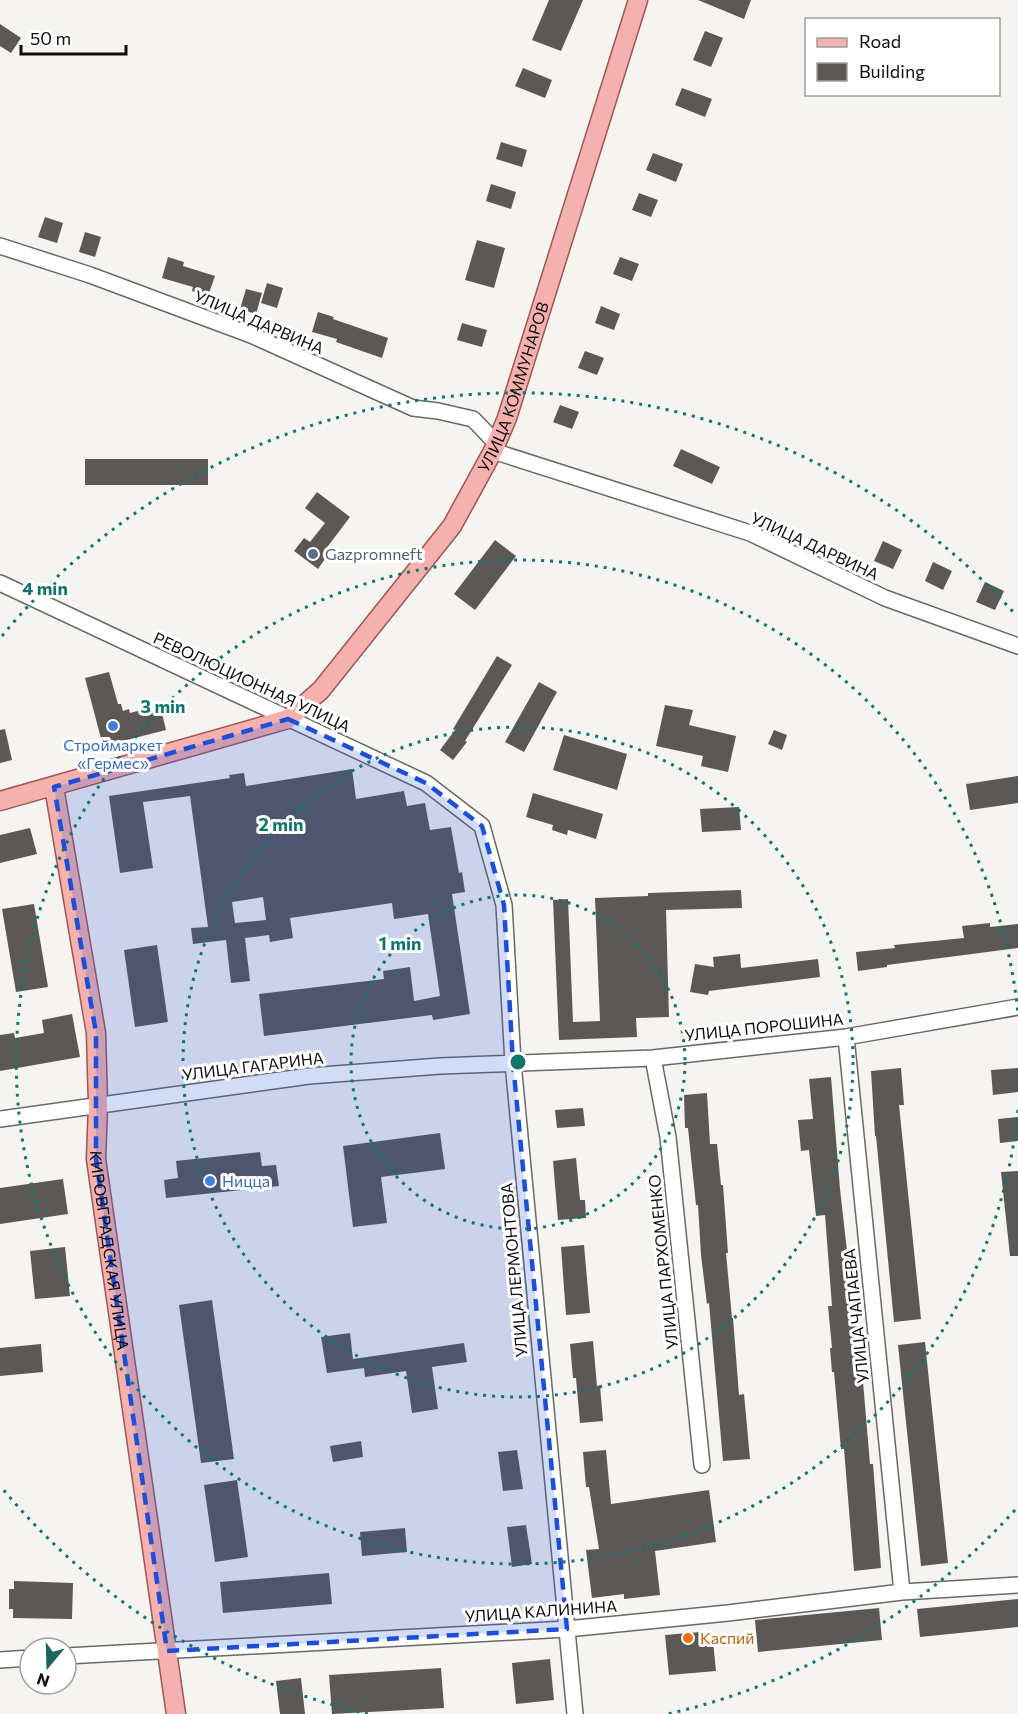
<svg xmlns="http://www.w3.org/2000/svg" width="1018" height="1714" viewBox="0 0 1018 1714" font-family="Commissioner,sans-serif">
	<rect width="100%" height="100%" fill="#f6f4f0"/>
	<path fill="#5b5855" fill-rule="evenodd" d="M549,0h34l-22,51 -29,-11z
		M698,0h53l-7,19z
		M0,24l21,14 -10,15 -11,-7z
		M705,31l18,7 -12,29 -18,-7z
		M523,68l29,12 -7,18 -30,-12z
		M682,88l30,11 -7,18 -30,-12z
		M501,142l26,8 -5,17 -26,-8z
		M653,153l30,11 -7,18 -30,-12z
		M491,184l25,8 -5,17 -25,-8z
		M639,193l19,7 -7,17 -19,-7z
		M45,217l18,6 -6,20 -19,-6z
		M85,232l16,5 -6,20 -16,-5z
		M477,240l28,8 -11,40 -29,-8z
		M168,257l16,5 -1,4 32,10 -7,20 -16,-5 1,-4 -31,-9z
		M620,257l19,7 -7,17 -19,-7z
		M267,283l16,5 -6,20 -16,-5z
		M246,289l16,4 -6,21 -16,-5z
		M601,306l19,8 -6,16 -19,-7z
		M318,312l16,5 -1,2 55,19 -6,20 -46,-16 1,-3 -25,-7z
		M462,323l25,7 -5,17 -25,-7z
		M585,351l19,7 -7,17 -19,-7z
		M560,405l19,7 -7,17 -19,-7z
		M681,449l39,18 -8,17 -39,-18z
		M85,459h123v26h-123z
		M317,492l33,25 -25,33 4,3 -11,16 -24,-18 10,-13 6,4 15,-19 -20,-15z
		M495,540l21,16 -41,54 -21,-16z
		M883,541l19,9 -9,19 -19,-8z
		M933,562l19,9 -9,19 -18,-9z
		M985,582l19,9 -9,19 -19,-8z
		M497,656l15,9 -47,76 2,1 -14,18 -13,-10 15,-20 -2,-1z
		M109,672l9,32h3l2,7 6,-2 1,4 30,-8 6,25 -63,16 -18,-68z
		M539,682l18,10 -33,60 -19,-10z
		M665,705l28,5 -4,15 47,11 -8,36 -27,-6 2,-10 -47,-10z
		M5,729l7,31 -12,3v-33z
		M774,730l13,5 -5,15 -14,-6z
		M564,735l63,19 -10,36 -64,-20z
		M352,769l4,30 48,-8 3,15 18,-3 5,27 21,-3 8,46 3,-1 3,20 -13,2 18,120 -37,6 -1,-5 -168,21 -5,-42 125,-15 -1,-8 27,-4 4,34 26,-5 -12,-82 -34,5 -2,-16 -102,15 3,20 -23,4 -1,-7 -24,3 5,43 -19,2 -5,-43 -33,4 -2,-16 17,-1 -18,-131 -47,6 10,66 -33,5 -11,-77 121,-18 -1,-3 15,-2 2,13zM263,897l3,23 -31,3 -3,-21z
		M1018,776v27l-48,7 -4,-26z
		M533,793l70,21 -7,25 -28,-9 -1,5 -15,-5 1,-5 -27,-8z
		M739,807l2,23 -39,2 -2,-23z
		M30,828l7,26 -37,9v-28z
		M741,890l1,18 -76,2 3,107 -33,1 1,19 -78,3 -6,-140 15,-1 5,123 27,-1 -5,-123 53,-2v-3z
		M34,904l14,83 -32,5 -14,-83z
		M990,923v4l28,-3v24l-131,17v2l-29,4 -2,-19 39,-4 -1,-3 70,-7 -2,-12z
		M157,945l11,77 -33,5 -11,-77z
		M740,954l1,14 77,-9 2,18 -111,14 -1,4 -18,-3 5,-28 19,3 -1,-10z
		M72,1014l8,43 -80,14v-36l14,-2 1,5 29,-5 -2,-13z
		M901,1068l3,37h-5l22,214 -27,3 -18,-186h-1l-4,-65z
		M1018,1068v24l-25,3 -2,-25z
		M831,1077l9,112 13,115h2l6,78h2l7,82h3l8,104 -27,3 -10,-122h-3l-7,-77h-2l-2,-24h2l-4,-42h4l-7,-91 -9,1 -7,-66 -8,1 -3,-31 15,-1 -4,-40z
		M707,1093l3,51h7l4,41h2l5,68h-2l6,65h1l6,77 5,-1 6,65 -27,2 -14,-158 -2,1 -6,-49 -3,-50h-2l-8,-77h-3l-1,-33z
		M583,1108l2,18 -28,2 -2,-18z
		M1018,1117v24l-18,2 -2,-24z
		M440,1133l5,36 -64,8 6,46 -34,4 -10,-81z
		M260,1152l2,14 14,-1 3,21 -113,12 -2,-18 14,-2 -2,-17z
		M576,1158l4,42h5l1,18 -28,2 -5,-59z
		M1018,1171v85h-8l-9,-84z
		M63,1179l5,35 -68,10v-36z
		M584,1245l6,68 -24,2 -5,-68z
		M65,1247l5,49 -35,3 -5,-48z
		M212,1300l22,159 -33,4 -22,-158z
		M350,1333l3,26 111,-16 3,19 -35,5 6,42 -26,4 -6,-42 -41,6 -1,-9 -37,5 -6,-36z
		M593,1341l4,45h3l3,35 -23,2 -4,-45h-3l-3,-34z
		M925,1342l23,221 -27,3 -23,-221z
		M41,1344l2,28 -43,4v-28z
		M361,1441l2,16 -30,5 -3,-16z
		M517,1450l6,39 -20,2 -5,-39z
		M606,1450l5,54 98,-14 7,52 -61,9 5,44 -36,4v-5l-32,4 -6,-48 13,-1 -10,-62h-3l-3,-35z
		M237,1480l11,77 -33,5 -11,-77z
		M526,1525l6,39 -20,3 -5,-40z
		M405,1528l2,24 -45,4 -2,-24z
		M329,1573l3,31 -109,9 -3,-31z
		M14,1581l59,2 -1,36 -59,-1v-9h-4v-20h5z
		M1018,1599v28l-98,10 -3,-28z
		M879,1608l3,32 -124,12 -3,-32z
		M712,1631l4,40 -47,4 -4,-40z
		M550,1659l4,41 -38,4 -4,-41z
		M441,1668l3,40 -112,6 -3,-39z
		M301,1678l4,36h-25l-4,-33z"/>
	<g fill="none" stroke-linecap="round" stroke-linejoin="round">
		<g stroke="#6a6965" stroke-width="18">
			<path id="minor" d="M0,246l90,29 161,60 162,73 25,3 35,8 23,24
				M493,451l257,82 135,65 133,48
				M0,583l426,200 56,43 22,79 9,158 62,651
				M846,1037l56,555
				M653,1058l15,79 34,328
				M0,1119l309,-43 131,-10 213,-8 193,-21 172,-30
				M66,1656l501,-27 161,-16 174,-21 116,-7
				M0,1660l30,-2"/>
		</g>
		<g stroke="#a05652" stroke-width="21">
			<g id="major">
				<path id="s1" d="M54,787l42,246 2,72 -2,54 80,555"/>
				<path id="s2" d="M0,801l288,-82 33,-29 131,-164 41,-75 14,-33 131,-418"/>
			</g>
		</g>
		<use href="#minor" stroke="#fff" stroke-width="15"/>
		<use href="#major" stroke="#f5b1ae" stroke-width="18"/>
	</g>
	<path fill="#1d4ed8" fill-opacity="0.2" stroke="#1d4ed8" stroke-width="4.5" stroke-dasharray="12 8" stroke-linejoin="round" d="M288,719l138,64 56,43 22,79 9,158 54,566 -400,22 -71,-492v-126l-42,-246z"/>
	<g fill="none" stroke="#0f766e" stroke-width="3" stroke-dasharray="3 6">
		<circle cx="518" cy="1062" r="167"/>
		<circle cx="518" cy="1062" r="335"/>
		<path d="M1018 1110A502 502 0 1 1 1018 1014"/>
		<path d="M1015 1510A669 669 0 0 1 668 1714M368 1714A669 669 0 0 1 2 1488M2 636A669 669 0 0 1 1015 614"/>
	</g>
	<circle fill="#5c6f8a" stroke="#fff" stroke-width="2" cx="313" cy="554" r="6"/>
	<g fill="#3f7fe0" stroke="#fff" stroke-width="2">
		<circle cx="113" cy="726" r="6"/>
		<circle cx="210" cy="1181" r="6"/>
	</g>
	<circle fill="#e8710a" stroke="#fff" stroke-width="2" cx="688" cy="1638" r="6"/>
	<g text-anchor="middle" stroke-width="6" stroke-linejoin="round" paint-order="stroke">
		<g font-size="16" fill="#0e0d0c" stroke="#fff">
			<text transform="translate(259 322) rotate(23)" y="6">УЛИЦА ДАРВИНА</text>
			<text dy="6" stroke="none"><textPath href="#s2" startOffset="706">УЛИЦА КОММУНАРОВ</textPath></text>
			<text transform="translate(815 546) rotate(25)" y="6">УЛИЦА ДАРВИНА</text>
			<text transform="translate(252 682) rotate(25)" y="6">РЕВОЛЮЦИОННАЯ УЛИЦА</text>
			<text transform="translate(764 1027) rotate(-6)" y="6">УЛИЦА ПОРОШИНА</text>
			<text transform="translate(253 1066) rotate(-7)" y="6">УЛИЦА ГАГАРИНА</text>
			<text dy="6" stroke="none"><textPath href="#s1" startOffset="468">КИРОВГРАДСКАЯ УЛИЦА</textPath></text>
			<text transform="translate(663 1262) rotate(-96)" y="6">УЛИЦА ПАРХОМЕНКО</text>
			<text transform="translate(514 1270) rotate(-95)" y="6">УЛИЦА ЛЕРМОНТОВА</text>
			<text transform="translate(856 1316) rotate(-96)" y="6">УЛИЦА ЧАПАЕВА</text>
			<text transform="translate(541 1611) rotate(-4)" y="6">УЛИЦА КАЛИНИНА</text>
		</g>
		<g font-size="16" fill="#4e5e75" stroke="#fff" text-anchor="start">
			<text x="325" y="560">Gazpromneft</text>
		</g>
		<g font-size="16" fill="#366cbe" stroke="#fff">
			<text x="113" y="751">Строймаркет<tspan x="113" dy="18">«Гермес»</tspan></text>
			<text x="222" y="1187" text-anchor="start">Ницца</text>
		</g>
		<g font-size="16" fill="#c56008" stroke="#fff" text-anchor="start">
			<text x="700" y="1644">Каспий</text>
		</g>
	</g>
	<circle cx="518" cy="1062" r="9" fill="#0f766e" stroke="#fff" stroke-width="3"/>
	<g font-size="18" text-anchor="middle" font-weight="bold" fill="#0f766e" stroke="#fff" stroke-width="6" stroke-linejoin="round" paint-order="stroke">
		<text x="45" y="595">4 min</text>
		<text x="163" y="713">3 min</text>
		<text x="281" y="831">2 min</text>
		<text x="400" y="950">1 min</text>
	</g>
	<rect x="805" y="18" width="195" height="78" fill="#ffffff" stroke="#9f9e9e" stroke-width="1.5"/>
	<rect x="817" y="38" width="30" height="9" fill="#f5b1ae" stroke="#9f9e9e" stroke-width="1.5"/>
	<text x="859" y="48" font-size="18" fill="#0e0d0c">Road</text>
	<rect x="817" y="63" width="30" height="18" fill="#5b5855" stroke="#9f9e9e" stroke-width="1.5"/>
	<text x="859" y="78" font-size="18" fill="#0e0d0c">Building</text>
	<g transform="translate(48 1666) rotate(199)"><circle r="28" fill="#ffffff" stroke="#9f9e9e" stroke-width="1.5"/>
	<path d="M0-4.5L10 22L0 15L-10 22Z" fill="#1d665d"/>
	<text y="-9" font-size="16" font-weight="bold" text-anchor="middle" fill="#0e0d0c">N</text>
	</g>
	<path d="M21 45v9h105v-9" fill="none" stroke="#0e0d0c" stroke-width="3"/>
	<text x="30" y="45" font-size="18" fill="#0e0d0c" stroke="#ffffff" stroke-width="4.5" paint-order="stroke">50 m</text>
</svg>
